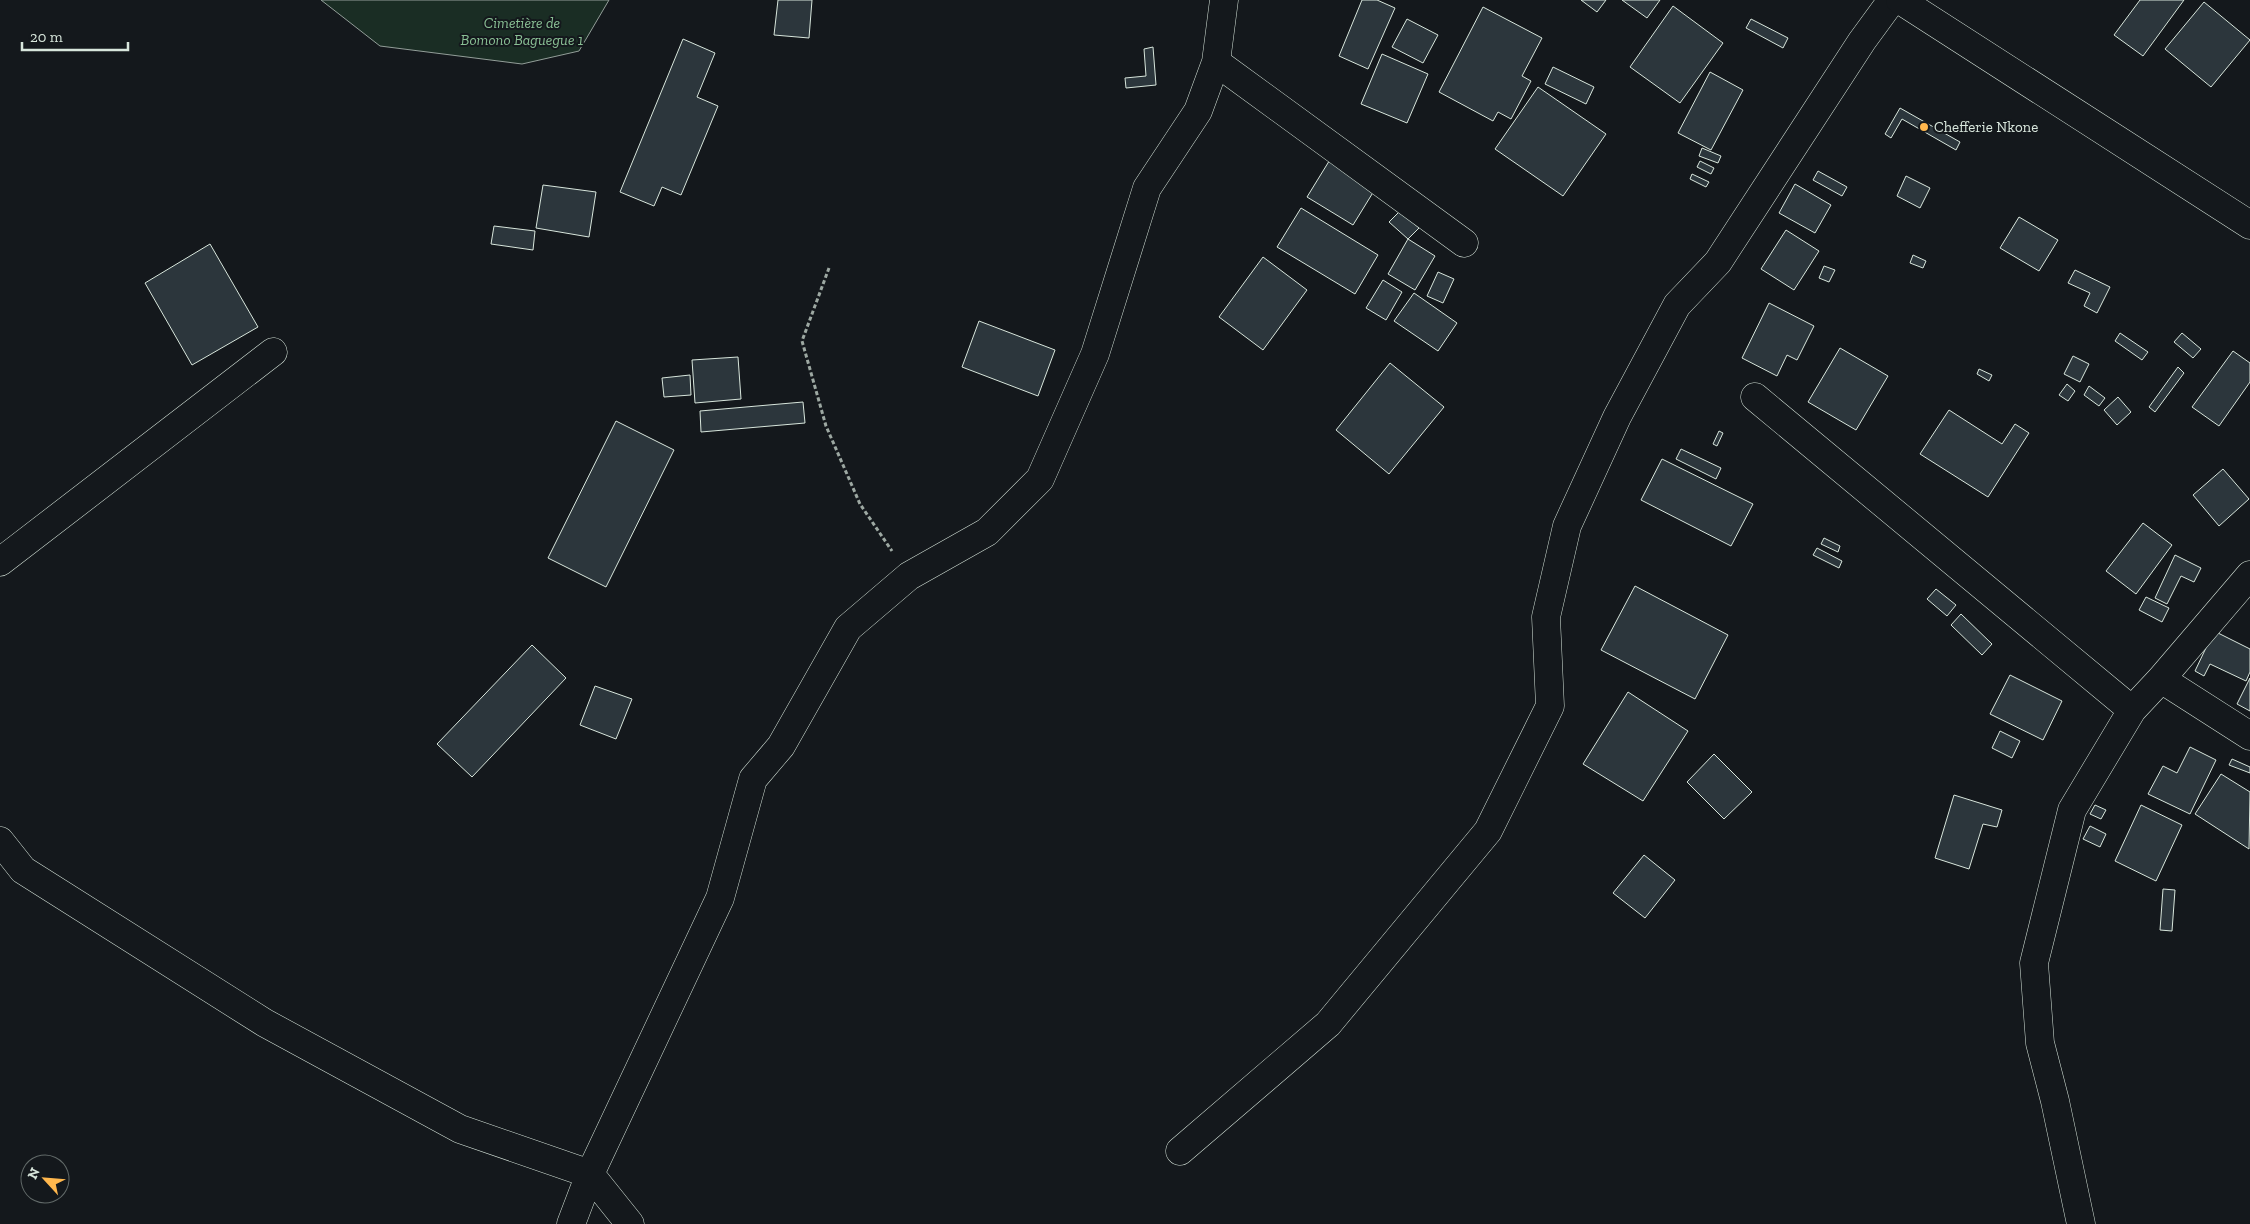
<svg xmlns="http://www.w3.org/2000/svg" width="2250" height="1224" viewBox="0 0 2250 1224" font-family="'Zilla Slab',serif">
	<rect width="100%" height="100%" fill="#14181c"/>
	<path fill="#1a2d24" stroke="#939e99" d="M321,0h288l-30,51 -57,13 -142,-18z"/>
	<path fill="#2c363c" stroke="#d8e6dc" d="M778,0h34l-3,38 -35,-3z
		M1362,0h15l18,8 -27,61 -29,-13z
		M1581,0h25l-9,12z
		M1622,0h38l-13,18z
		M2140,0h44l-41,56 -29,-21z
		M2204,2l46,38 -39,47 -46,-38z
		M1673,6l50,37 -43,60 -50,-36z
		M1483,7l59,31 -20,38 9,5 -20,38 -13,-7 -5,9 -54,-29z
		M1407,19l31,16 -15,28 -31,-16z
		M1751,19l37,19 -5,10 -37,-20z
		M683,39l32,14 -18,44 21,9 -37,89 -19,-8 -8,19 -34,-14z
		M1153,47l3,38 -30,3 -1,-10 21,-2 -2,-27z
		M1382,54l46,20 -21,49 -46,-19z
		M1553,67l41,20 -8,17 -41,-20z
		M1710,72l33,18 -32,60 -33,-17z
		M1538,87l68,47 -43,62 -68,-47z
		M1900,108l60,34 -4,8 -54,-31 -11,19 -6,-4z
		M1702,148l19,8 -3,7 -19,-7z
		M1331,158l46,28 -24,39 -46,-28z
		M1700,161l14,7 -3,6 -14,-7z
		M1818,171l29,16 -5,9 -29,-16z
		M1692,174l17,8 -3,5 -16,-8z
		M1906,176l24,12 -10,20 -23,-12z
		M1795,184l36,21 -16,28 -36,-20z
		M543,185l53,7 -7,45 -53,-9z
		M1301,208l77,47 -23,39 -78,-47z
		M1400,211l19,17 -11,11 -19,-17z
		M2019,217l39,23 -19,31 -39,-23z
		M494,226l41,5 -2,19 -42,-6z
		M1786,230l33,21 -25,39 -33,-21z
		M1408,239l27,17 -20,34 -27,-16z
		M210,244l48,83 -66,38 -47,-82z
		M1913,255l13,6 -3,7 -13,-5z
		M1263,257l44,33 -44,60 -44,-33z
		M1824,266l11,4 -6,12 -10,-4z
		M2075,270l35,17 -13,26 -13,-7 6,-13 -22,-10z
		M1438,272l16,7 -11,24 -16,-7z
		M1383,280l19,12 -16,28 -20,-12z
		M1414,293l43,30 -19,28 -44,-30z
		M1769,303l45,23 -17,34 -10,-5 -10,21 -35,-18z
		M979,321l76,29 -17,46 -76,-29z
		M2120,333l28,19 -6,8 -27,-19z
		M2182,333l19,16 -8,9 -19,-16z
		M1840,348l48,28 -32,54 -48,-28z
		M2233,351l17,12v19l-31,44 -27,-19z
		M2073,356l16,8 -9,18 -16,-8z
		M738,357l3,42 -46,4 -3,-43z
		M1390,363l54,44 -55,67 -53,-44z
		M2178,367l6,6 -29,39 -6,-5z
		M1979,369l13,6 -3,6 -12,-7z
		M690,375l1,20 -27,2 -2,-19z
		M2067,384l8,7 -7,10 -9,-6z
		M2089,386l16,12 -6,8 -15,-11z
		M2118,397l13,15 -14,13 -13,-15z
		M803,402l2,21 -104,9 -1,-21z
		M1949,410l53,34 13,-20 14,9 -41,64 -68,-43z
		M616,421l58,29 -68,137 -58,-29z
		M1719,431l4,2 -6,13 -4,-2z
		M1681,449l40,19 -5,11 -40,-20z
		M1662,459l91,45 -22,42 -90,-46z
		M2223,469l26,30 -30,27 -26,-31z
		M2143,523l29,22 -36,49 -30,-23z
		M1824,538l16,8 -2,6 -17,-8z
		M1817,548l25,13 -3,7 -26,-13z
		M2175,555l26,13 -7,14 -13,-6 -14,28 -12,-6z
		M1635,586l93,49 -33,64 -94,-49z
		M1936,589l20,16 -9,11 -20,-17z
		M2146,597l23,11 -7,14 -23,-12z
		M1961,614l31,30 -10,11 -31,-30z
		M2214,631l36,18v23l-4,9 -36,-17 -6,12 -9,-5z
		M532,645l34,33 -94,99 -35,-33z
		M2010,675l52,26 -19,39 -53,-26z
		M2250,678v33l-13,-7z
		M595,686l37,13 -16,40 -36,-14z
		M1628,692l60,39 -45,70 -60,-37z
		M2000,731l20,10 -8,17 -20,-10z
		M2190,747l26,13 -26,54 -42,-20 15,-28 14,7z
		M1714,754l38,38 -28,27 -37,-37z
		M2232,759l18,8v6l-21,-8z
		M2221,774l29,18 -1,57 -54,-35z
		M1954,795l48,15 -5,17 -14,-3 -14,45 -34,-11z
		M2095,805l11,5 -5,9 -11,-5z
		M2141,805l41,20 -26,56 -41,-20z
		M2090,826l16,8 -6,13 -17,-8z
		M1644,855l31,25 -30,38 -32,-25z
		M2163,889l12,1 -3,41 -12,-1z"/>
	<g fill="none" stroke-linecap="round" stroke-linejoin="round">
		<g stroke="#d8e6dc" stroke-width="29">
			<path id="minor" d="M1216,62l248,181
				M1755,397l377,313
				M0,562l273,-210
				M2250,575l-89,104 89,57
				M0,841l23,29 242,153 195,106 130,45 40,50
				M1180,1151l148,-127 160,-193 62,-125 -4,-89 21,-91 50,-109 60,-112 41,-43 144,-221 30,-41
				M571,1224l19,-50 130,-276 33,-119 28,-33 67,-118 61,-52 78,-44 53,-53 55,-125 52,-166 51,-77 18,-49 8,-62
				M2081,1224l-26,-123 -15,-58 -6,-80 38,-153 60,-100 29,-31"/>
		</g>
		<g stroke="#d8e6dc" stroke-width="29">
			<path id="highway" d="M1900,0l350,225"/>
		</g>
		<path stroke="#9da8a2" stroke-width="3" stroke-dasharray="4 2.5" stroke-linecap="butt" d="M829,268l-27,73 24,85 34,78 32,47"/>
		<use href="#minor" stroke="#14181c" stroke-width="28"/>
		<use href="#highway" stroke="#14181c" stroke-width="28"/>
	</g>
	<circle fill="#ffb74d" stroke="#14181c" stroke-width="2" cx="1924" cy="127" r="5"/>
	<g text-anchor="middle" stroke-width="4" stroke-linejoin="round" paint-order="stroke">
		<g font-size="15" font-style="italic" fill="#8ac095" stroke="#14181c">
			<text x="522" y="28">Cimetière de<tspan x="522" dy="17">Bomono Baguegue 1</tspan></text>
		</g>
		<g font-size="15" fill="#d8e6dc" stroke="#14181c" text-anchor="start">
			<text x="1934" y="132">Chefferie Nkone</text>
		</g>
	</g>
	<g transform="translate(45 1179) rotate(296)"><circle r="24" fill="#14181c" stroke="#626a69"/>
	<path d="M0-4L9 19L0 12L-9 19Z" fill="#ffb74d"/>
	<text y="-8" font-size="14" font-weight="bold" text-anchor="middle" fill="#d8e6dc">N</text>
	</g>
	<path d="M22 42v8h106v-8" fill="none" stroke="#d8e6dc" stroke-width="2.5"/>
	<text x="30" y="42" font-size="15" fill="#d8e6dc" stroke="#14181c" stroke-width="4" paint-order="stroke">20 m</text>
</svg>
